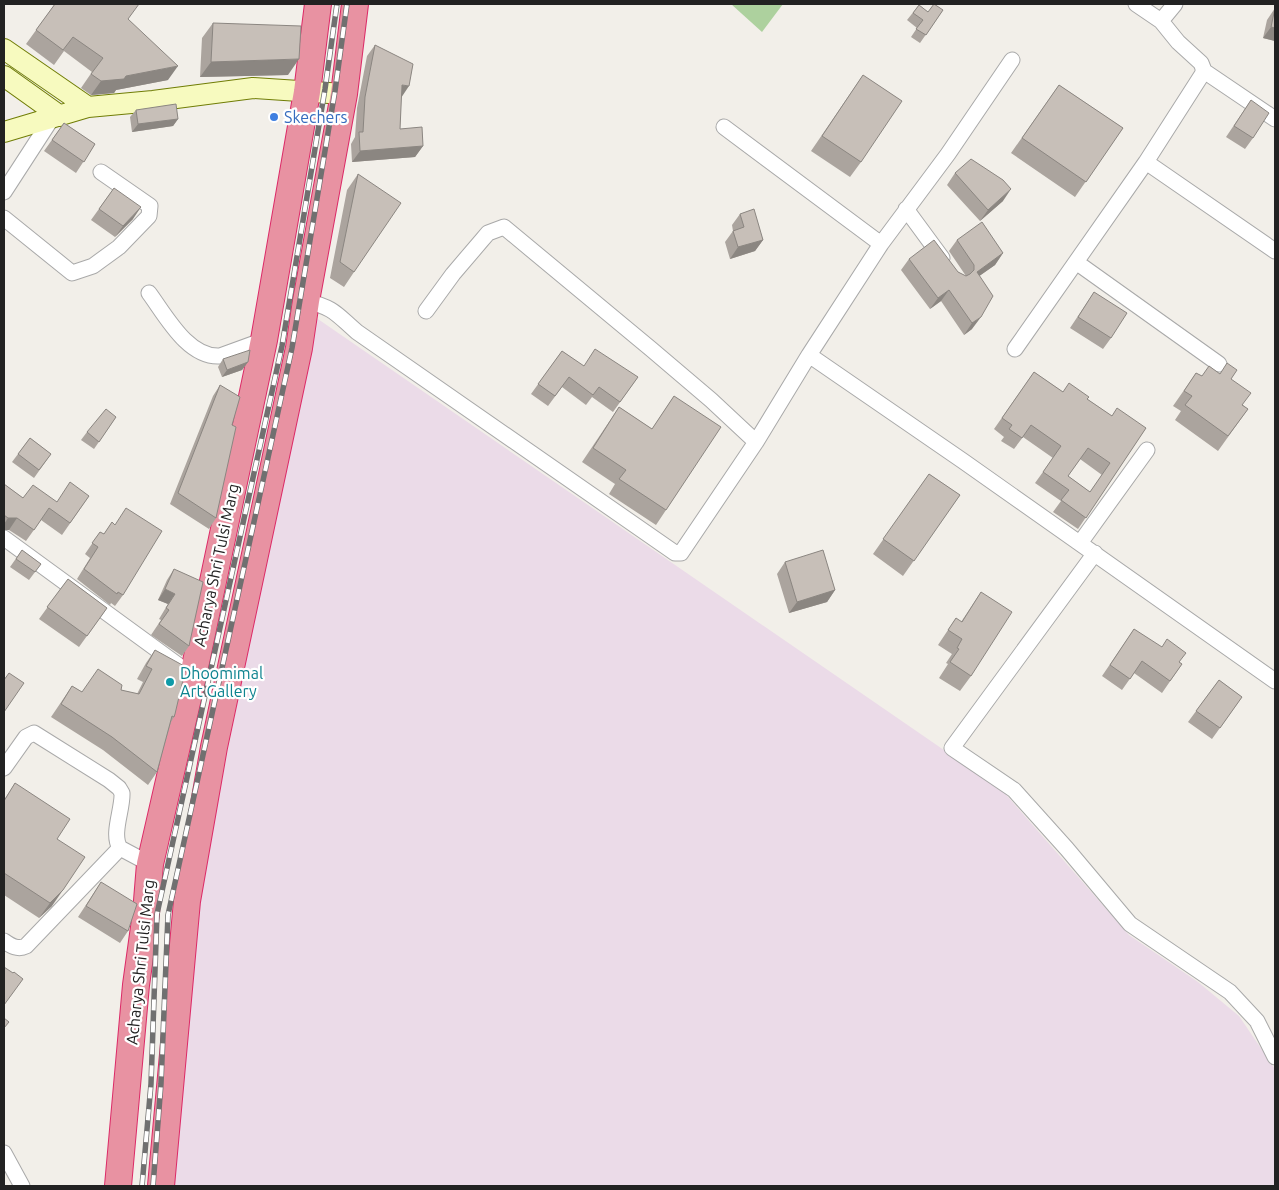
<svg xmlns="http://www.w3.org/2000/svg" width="1279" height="1190" viewBox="0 0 1279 1190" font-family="Ubuntu,sans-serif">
	<rect width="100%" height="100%" fill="#f2efe9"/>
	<path fill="#ebdbe8" d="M315,317l687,473 127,145 69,47 41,34 36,53v117h-1105l23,-262z"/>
	<path fill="#add19e" d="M731,4h52l-21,28z"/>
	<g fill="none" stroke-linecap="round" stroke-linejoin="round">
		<g stroke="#a9a9a9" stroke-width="17">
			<path id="street" d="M1161,21l14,-17
				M1204,71l71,48
				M724,127l157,117
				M1146,162l129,89
				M4,192l48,-74
				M906,209l36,49
				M4,218l68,55 21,-7 26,-19 30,-31 1,-10 -49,-34
				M1076,262l143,102
				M149,293c17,23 39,65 71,63l44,-16
				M306,301c29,7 30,13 51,31l318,221h6l75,-111 53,-87 72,-111 67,-90 64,-94
				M426,311l27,-37 29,-34 6,-7 16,-6 147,122 60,51 45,42
				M1015,349l131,-187 57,-89v-5l-2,-5 -23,-21 -17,-21 -25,-17
				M809,355l154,106 312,220
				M4,538l174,127
				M1080,543l67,-93
				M1095,553l-143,195 62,42 53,59 63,75 100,68 27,29 18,36
				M4,768l22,-31 8,-4 75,47 10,8 3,5c1,16 -11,41 -2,55l30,16
				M4,941c7,5 14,9 22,5l94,-98
				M4,1153l18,33"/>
		</g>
		<g stroke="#707d05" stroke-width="22">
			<path id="secondary" d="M4,49l84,58
				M4,76l56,40
				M4,132l84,-25 65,-6 100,-13 91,6"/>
		</g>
		<g stroke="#dc2a67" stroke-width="28">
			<path id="highway" d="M118,1186l18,-201 10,-72 4,-49 43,-188 71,-336 43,-248 11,-88
				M161,1186l26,-285 27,-154 85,-399 7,-47 38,-207 11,-90"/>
		</g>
		<use href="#street" stroke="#fff" stroke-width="15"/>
		<use href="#secondary" stroke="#f7fabf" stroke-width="20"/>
		<use href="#highway" stroke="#e892a2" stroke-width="26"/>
		<g stroke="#707070" stroke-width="5.5">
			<path id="rail" d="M142,1186l9,-102 6,-170 125,-568 43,-257 12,-85
				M153,1186l8,-102 7,-169 124,-567 43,-257 12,-87"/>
		</g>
		<use href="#rail" stroke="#fff" stroke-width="4" stroke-dasharray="11" stroke-linecap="butt"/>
	</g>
	<path fill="#aba49e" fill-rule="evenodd" d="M55,4l73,16 40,60 -52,10 -2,3 -23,2 -10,-7 11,-16 -28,-21 -10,14 -28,-21z
		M919,5l9,7 15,-2 -23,33 -9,-6 6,-9 -10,-8z
		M1275,8v33l-12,-3 4,-18z
		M213,23l75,52 -88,2 2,-39z
		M375,45l26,52 -1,32 23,17 -8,11 -63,5 -1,-18 4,-7 2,-29 10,-52z
		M863,75l-2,87 -11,15 -39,-26z
		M1059,85l64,43 -48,69 -64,-44z
		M1251,100l2,38 -8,11 -19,-12z
		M136,110l42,9 -5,7 -41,6 -2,-15z
		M64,123l31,21 -19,29 -32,-22z
		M955,173l48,28 -23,20 -33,-36z
		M358,174l-4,98 -10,15 -14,-9 17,-88z
		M114,188l19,31 -18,18 -24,-17z
		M740,214l23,26 -8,11 -25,8 -5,-17 8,-11 -1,-6z
		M957,240l46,13 -8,12 -16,11 -7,53 -8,6 -23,-34 -11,8 -29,-39 8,-11 49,13 8,4 -17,-25z
		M1094,292l17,46 -8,11 -33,-21z
		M562,351l21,15 55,11 -25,35 -21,-15 -6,8 -24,-18 -14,19 -17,-12z
		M223,359l25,3 -6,8 -20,7 -4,-10z
		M1034,372l29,20 24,7 25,17 34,12 -68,101 -25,-17 8,-11 -26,-18 18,-25 -30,-21 -9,12 -13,-8 3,-4 -10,-8zM1080,459l22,16 -12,17 -22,-16z
		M1196,373l6,3 18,-2 11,5 12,26 5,4 -30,42 -43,-31 6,-9 -8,-5z
		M220,385l12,40 -16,93 -7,11 -39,-25 43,-108z
		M674,396l-8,114 -10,15 -47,-31 6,-10 -33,-22 37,-55 33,22z
		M116,417l-22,32 -13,-9 6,-8z
		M30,438l21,16 -17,24 -22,-16z
		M929,474l31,21 -57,81 -30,-22z
		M4,484l19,14 33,4 33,-6 -27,39 -21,-15 -15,21 -17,-11h-5z
		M112,522l11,73 -8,11 -4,-3 -1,2 -33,-26 13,-21 -5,-4 15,-22 4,2z
		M22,550l19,14 -12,16 -19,-13z
		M785,562l50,28 -8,12 -38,11 -12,-39z
		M174,569l15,77 -7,10 -31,-21 10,-15 -2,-1 9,-15 -10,-4 9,-20z
		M68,579l39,29 -28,39 -40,-28z
		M981,592l-10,84 -11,15 -21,-13 9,-14 -2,-1 6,-9 -14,-9 18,-27 5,4z
		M1134,629l48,35 -20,29 -28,-20 -12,17 -20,-14z
		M155,650l19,67 -3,5 -14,50 -9,13 -45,-35 -52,-33 21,-31 10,6 39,-2 16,4 6,-12 -6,-3 9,-16z
		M1219,680l23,17 -30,42 -24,-17z
		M15,783l37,123 -13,12 -35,-23v-95z
		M101,882l27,49 -8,12 -42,-26z"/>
	<path fill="#8b8681" d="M1271,27l4,1v13l-12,-3z
		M299,59l-11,16 -88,2 11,-15z
		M178,66l-10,14 -52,10 -2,3 -23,2 10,-14z
		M402,85l7,1 -8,12z
		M178,119l-5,7 -41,6 6,-8z
		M423,146l-8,11 -63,5 8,-11z
		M1011,189l-8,12 -23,20 8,-11z
		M141,207l-8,12 -18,18 8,-11z
		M763,240l-8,11 -25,8 8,-12z
		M1003,253l-8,12 -27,19 9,-12z
		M949,290l-8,11 -11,8 8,-11z
		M981,317l-9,12 -8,6 8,-12z
		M248,362l-6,8 -20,7 5,-7z
		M8,518h9l-8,12h-5v-6z
		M165,589l10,5 -7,10 -10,-4z
		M835,590l-8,12 -38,11 8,-11z
		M63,890l-11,16 -13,12 11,-15z"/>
	<path fill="#c7bfb8" stroke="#8b8681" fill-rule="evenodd" d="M55,4h84l-11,15 50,47 -52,10 -2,3 -23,2 -10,-7 12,-16 -30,-21 -10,13 -27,-20z
		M934,4l9,6 -17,25 -10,-6 7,-9 -10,-7 6,-8 9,7z
		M1275,8v20l-4,-1z
		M213,23l88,3 -2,33 -88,3z
		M375,45l38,19 -4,22 -7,-1 -2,44 22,-2 1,19 -63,5 -1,-19h4l2,-35z
		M863,75l39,26 -41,61 -39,-26z
		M1059,85l64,43 -37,54 -64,-44z
		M1251,100l18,13 -16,25 -19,-12z
		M176,104l2,15 -40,5 -2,-14z
		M64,123l31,21 -11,18 -32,-22z
		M971,159l32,21 8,9 -23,21 -33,-37z
		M358,174l43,29 -47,69 -14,-10z
		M114,188l27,19 -18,19 -24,-17z
		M754,209l9,31 -25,7 -5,-16 11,-4 -4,-13z
		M982,222l21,31 -26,19 16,24 -12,21 -9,6 -23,-33 -11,8 -29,-39 25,-19 24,32 8,4 4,-2 4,-4v-5l-17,-25z
		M1094,292l33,21 -16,25 -33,-21z
		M595,349l43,28 -18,25 -21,-15 -6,8 -24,-18 -14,19 -17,-12 24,-33 22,15z
		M250,350l-2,12 -21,8 -4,-11z
		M1227,363l10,7 -6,9 20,14 -9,12 6,4 -20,27 -43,-31 7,-9 -8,-5 12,-18 6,3 7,-10 11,8z
		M1034,372l29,20 6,-9 20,14 -2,2 25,17 5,-8 29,20 -60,90 -25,-18 8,-10 -26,-18 18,-26 -30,-21 -9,13 -13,-9 3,-4 -10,-7zM1088,448l22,15 -20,29 -22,-16z
		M220,385l20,12 -8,28 4,2 -20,91 -38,-25z
		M674,396l47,31 -55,83 -47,-31 7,-9 -33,-22 26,-41 33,22z
		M106,409l10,8 -17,25 -12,-10z
		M30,438l21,16 -12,16 -21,-16z
		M929,474l31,21 -46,66 -31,-22z
		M70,482l19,14 -19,27 -21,-15 -15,22 -17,-12h-9l-4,-3v-31l19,14 10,-13 24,17z
		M126,508l36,23 -39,64 -5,-3 -1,2 -33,-25 14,-22 -6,-4 8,-11 4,2 8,-12 3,3z
		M22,550l19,14 -6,8 -19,-13z
		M823,550l12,40 -38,12 -12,-40z
		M174,569l29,13 -14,64 -30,-22 10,-14 -3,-2 9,-14 -10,-5z
		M68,579l39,29 -20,28 -40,-29z
		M981,592l31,20 -41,64 -21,-14 9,-13 -2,-1 5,-9 -14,-9 8,-12 6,4z
		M1134,629l28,18 5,-8 19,14 -7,9 3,2 -12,17 -28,-20 -12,18 -20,-14z
		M155,650l31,17 -11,47 -1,3 -2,-1 -15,56 -45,-35 -51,-33 11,-18 10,6 16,-23 24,16 -1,5 18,4 13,-25 -6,-3z
		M9,673l15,10 -20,29v-32z
		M1219,680l23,17 -22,31 -24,-17z
		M15,783l55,36 -13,20 28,18 -22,33 -13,13 -46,-30v-72z
		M101,882l36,22 -9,27 -42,-25z
		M4,967l9,6 1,-1 9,7 -19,26z
		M4,1018l5,4 -5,6z"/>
	<circle fill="#3f7fe0" stroke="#fff" stroke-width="2" cx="274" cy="117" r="5"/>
	<circle fill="#0f9aa8" stroke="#fff" stroke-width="2" cx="170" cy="682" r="5"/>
	<g text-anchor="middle" stroke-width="4.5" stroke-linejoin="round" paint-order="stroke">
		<g font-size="16" fill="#366cbe" stroke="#fff" text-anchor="start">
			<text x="284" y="123">Skechers</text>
		</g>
		<g font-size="16" fill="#222" stroke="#fff">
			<text transform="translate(216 565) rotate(-78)" y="6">Acharya Shri Tulsi Marg</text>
			<text transform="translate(140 962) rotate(-84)" y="6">Acharya Shri Tulsi Marg</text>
		</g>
		<g font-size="16" fill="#0d838f" stroke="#fff" text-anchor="start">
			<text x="180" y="679">Dhoomimal<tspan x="180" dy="18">Art Gallery</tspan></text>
		</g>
	</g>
	<rect width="1279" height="1190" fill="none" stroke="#222222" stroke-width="10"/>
</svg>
